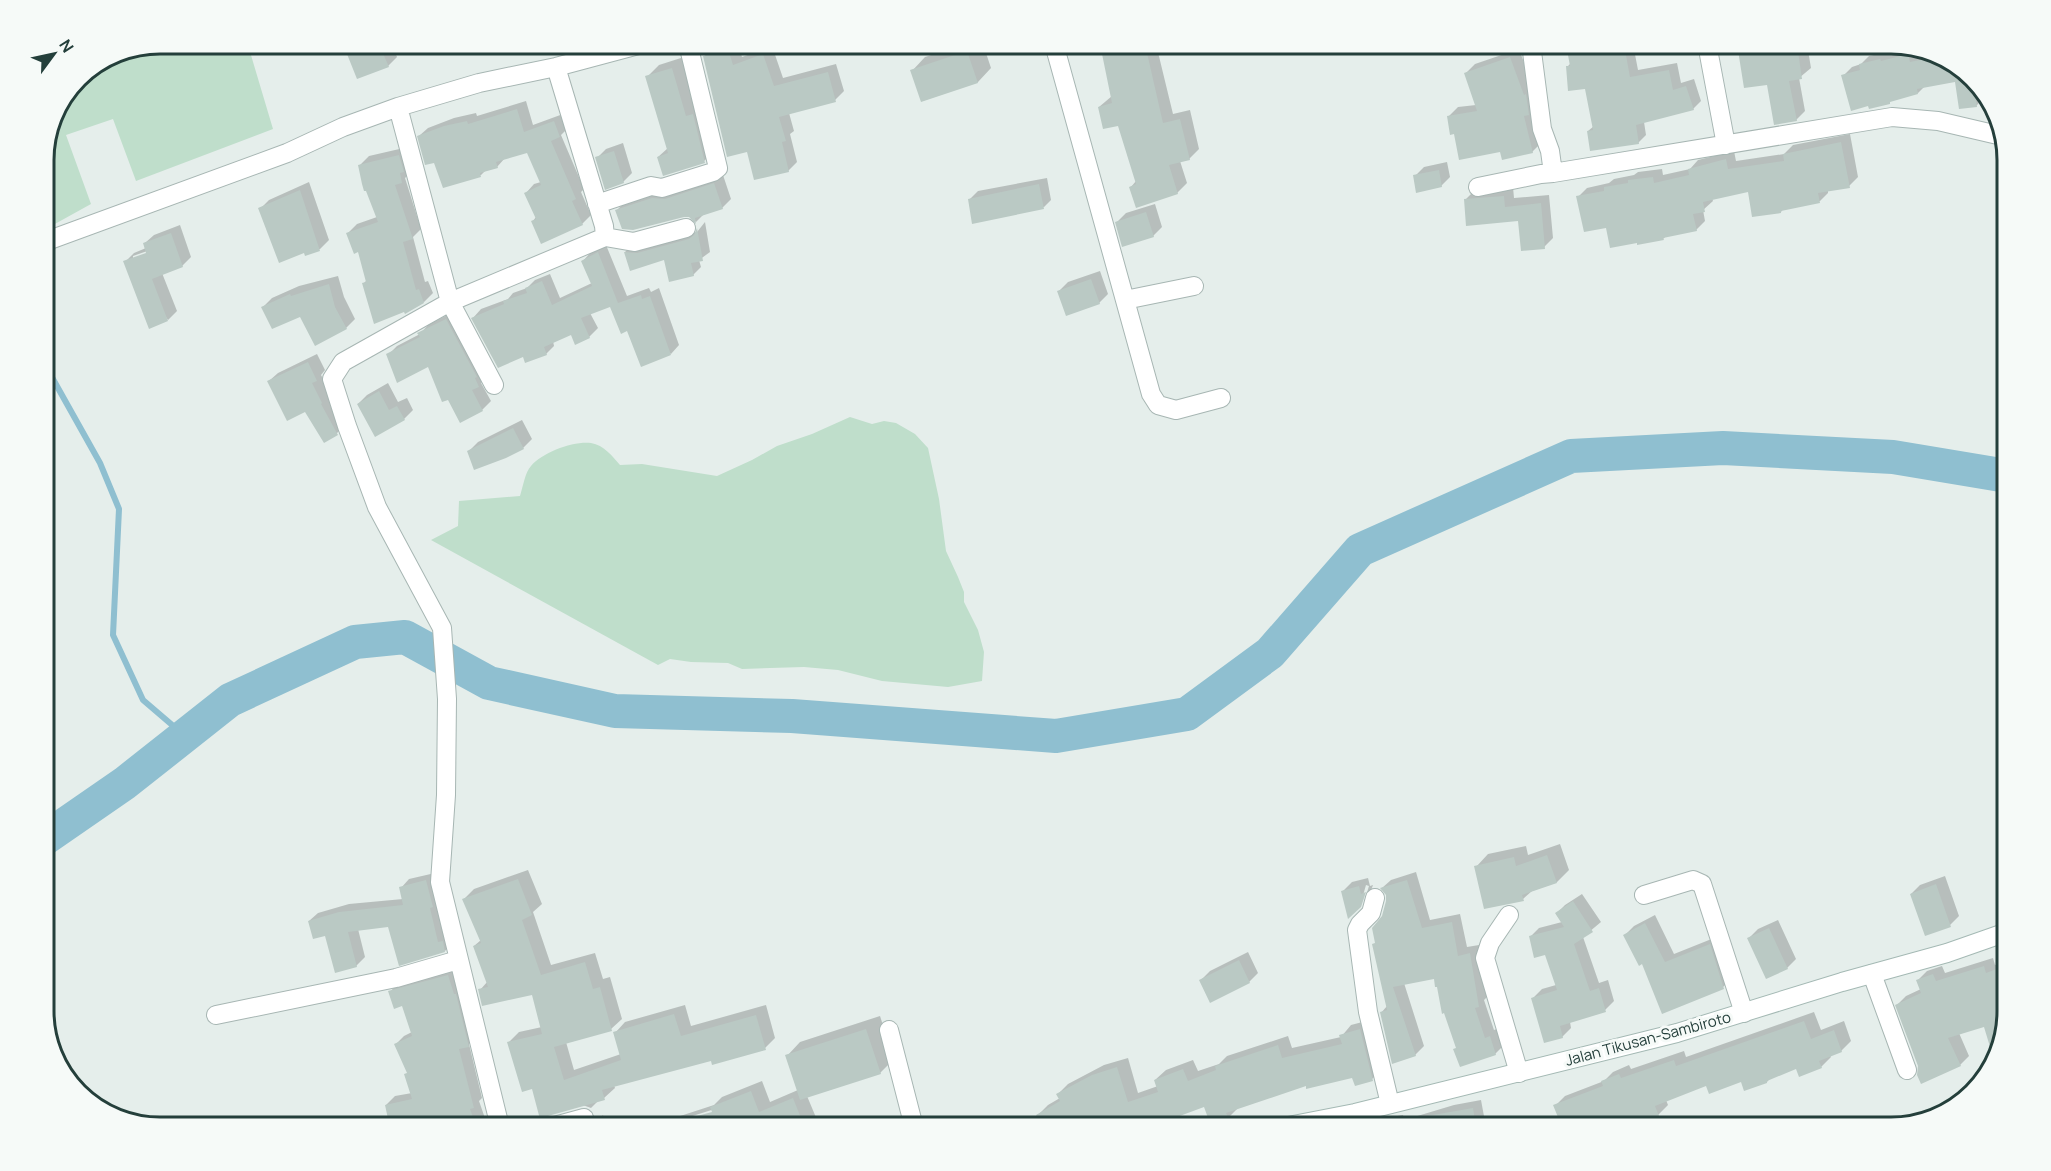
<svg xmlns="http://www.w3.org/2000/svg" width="2051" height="1171" viewBox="0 0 2051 1171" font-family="Manrope,sans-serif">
	<rect width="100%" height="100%" fill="#e5eeeb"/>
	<path fill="#bfdecb" d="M160,44h89l-1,1 25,84 -137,52 -23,-62 -47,16 25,69 -47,26v-77l9,-38 25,-38 38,-25z
		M850,417l22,7 12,-3 12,2 19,11 13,14 11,51 7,52 12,26 6,15v10l14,28 6,22 -2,29 -34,6 -66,-6 -44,-11 -34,-3 -62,2 -14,-6 -37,-1 -21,-3 -12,6 -227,-125 27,-14 1,-25 61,-5c3,-9 5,-24 11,-30 12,-14 42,-25 60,-23 13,2 21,13 29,22l22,-1 75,12 35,-16 25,-14 35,-12z"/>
	<path fill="#0003" fill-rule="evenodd" d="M345,44h47l5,13 -9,9 -30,11z
		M727,44h11l4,13 30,-11 11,32 53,-14 8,27 -9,9 -46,13 5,18 -4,3 7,28 -9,9 -40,-21 -44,-93 9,-9z
		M965,44h18l8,24 -13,14 -56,19 -10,-30 13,-14z
		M1087,44h69l17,70 17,-4 9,39 -10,10 -9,2 7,22 -10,10 -46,-6 5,-6 -17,-57 -20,-17 13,-11 -9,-45 -15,2z
		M1568,44h65l5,26 39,-7 4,20 13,-4 7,22 -8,8 -49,13 2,13 -8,8 -50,-12 6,-5 -8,-38 -19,-21 4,-4z
		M1739,44h68l4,24 -12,10 6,33 -9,9 -28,-37 -23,3z
		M1909,48l9,3 1,3 6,-1 24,6 36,38 -9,9 -19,-26 -32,6 -7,7 -75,-17 9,-9 9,-3 8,-8z
		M1519,49l14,38 8,56 -9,9 -31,-2 -46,-18 -6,-16 9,-9 18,-2 -10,-32 9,-9z
		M684,57l32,92 -12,12 -46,-4 10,-9 -21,-71 12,-12z
		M526,101l7,24 30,-11 5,14 -7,7 23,54 -3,3 10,23 -9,9 -49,-3 3,-4 -10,-24 8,-9 7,-2 -13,-31 -23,7 -8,9 -11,3 -5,5 -37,11 -9,-25 -16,-25 9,-8 26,-10 22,-5 1,3z
		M1850,134l8,43 -9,9 -21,4v3l-8,8 -37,8 -2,3 -32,-21 -37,7 1,3 -10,9 2,11 -9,9 -30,6 -3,3 -56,-13 -29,-29 9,-9 22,-5 5,-4 20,-4 4,-3 24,-3 1,6 27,-6 8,-9 36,-9 2,10 48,-7 9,-9z
		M623,143l9,30 -9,9 -26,-24 9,-9z
		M408,147l2,26 -5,5 16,51 -8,8 12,45 3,-1 5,12 -9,9 -61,-18 4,-4 -8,-30 -11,-17 9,-9 20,-7 -17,-52 9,-9z
		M1447,162l3,15 -9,9 -26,-10 9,-9z
		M723,175l8,24 -9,9 -18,6 -8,8 -6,-6 -73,-6 9,-9 36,-12 13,1z
		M1047,178l4,22 -7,7 -74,-8 8,-8z
		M309,182l20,58 -9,9 -14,5 -46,-45 9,-9z
		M1513,187l1,11 35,-3 4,43 -9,9 -24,-28 -55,-19 9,-9z
		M1155,204l7,23 -9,9 -36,-14 9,-9z
		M705,222l5,30 -11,8 2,7 -8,8 -28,-17 -34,11 -6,-17 8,-8 13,1 51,-13z
		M180,225l11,32 -9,9 -20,7 15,38 -9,9 -43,-58 9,-9 12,-5 -1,-5 9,-8zM153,249l1,2 -21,8v-3z
		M606,245l21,51 22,-8 2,4 8,-4 20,57 -8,9 -60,-49 -21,8 8,15 -9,9 -17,-4 -19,8 1,5 -8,8 -22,1 -51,-37 8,-9 27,-10 5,-6 14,-5 8,-8 15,-6 10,24 32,-15 -9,-22 8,-9z
		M1100,271l8,23 -9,9 -40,-12 9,-9z
		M338,276l6,21 11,22 -9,9 -45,-13 -38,-8 9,-9 27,-12z
		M455,311l32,66 -6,6 10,18 -9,9 -53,-45 -41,-10 9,-9 23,-12 8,-9z
		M317,354l8,16 -4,5 25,49 -9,9 -13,8 -18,-31 -37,-29 9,-8z
		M388,383l10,19 9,-4 6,12 -9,9 -28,16 -18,-31 9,-9z
		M522,420l10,19 -9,9 -54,3 9,-9z
		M1560,844l9,26 -12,12 -25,9 -9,8 -47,-32 12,-13 38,-8 2,9z
		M528,870l14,34 -9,8 18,53 44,-12 8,26 7,-2 12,42 -11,10 -45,13 8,28 47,-16 -6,-21 10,-11 60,-17 6,21 75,-21 9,33 -10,10 -53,12 -98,25 1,3 -11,10 -5,2 -8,8 -58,-21 -24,-45 10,-10 23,-5 -9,-33 -53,-4 8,-9 -14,-35 7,-6 -17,-41 10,-10z
		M1416,872l14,48 30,-6 7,33 12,-2 8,52 -3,3 10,30 5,-2 5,17 -9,9 -38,-7 -22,-70 -31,6 20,63 -9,9 -34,-42 6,-7 -11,-64 11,-41v-7l-5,-6 9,-8z
		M435,873l18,69 -8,9 -56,-26 -31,4 7,28 -9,9 -30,-32 -17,-13 9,-8 31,-9 54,-5 -2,-11 8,-9z
		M1945,876l14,40 -9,9 -39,-31 9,-9z
		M1368,878l2,8 3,-1 -4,11 -5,6 5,-16 -3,-1 -6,21 -17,-15 9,-9z
		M1582,894l19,28 -18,15 16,46 9,-3 6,21 -9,9 -35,12 1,6 -9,9 -29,-39 9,-9 14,-4 -10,-32 -16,-16 9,-9 23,-6 -6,-8 9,-9z
		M1655,915l19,39 45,-18 13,42 -9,9 -80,-25 -18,-27 9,-9z
		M1778,920l18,39 -9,9 -38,-30 9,-9z
		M1248,952l10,21 -9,9 -48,-2 9,-9z
		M1993,958l2,7 12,-4v50l-8,31 -8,2 -6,-19 -26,8 10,23 -9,9 -38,17 -3,-16 -22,-61 9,-9 15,-7 -3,-9 9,-9 15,-5 3,7z
		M456,967l21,69 -8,8 13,54 -3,3 8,23 -3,3h-63l-35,-22 9,-9 17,-3 -4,-21 -13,-27 9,-9 8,-4 -9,-28 -13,-12 8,-9z
		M1814,1012l7,18 23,-9 7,20 -10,10 -11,4 1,2 -10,10h-24l-26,10 -4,5 -25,-1 -35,3 -41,16 2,5 -10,10 -27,12h-9l-3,-7 -20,7h-36l-8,-21 10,-10 39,-15 9,-9 16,-7 2,4 53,-18 2,6z
		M880,1016l14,43 -14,14 -73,23 13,31h-158l9,-8 43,-14 8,-8 40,-16 8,21 28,-12 -11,-34 13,-14zM718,1108l1,3 -49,15v-3z
		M1370,1020l12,49 -10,10 -19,-3 -46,8 -69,24 -10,10 -23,-13 -42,16 1,2 -4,4h-127l9,-5 -4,-7 10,-10 12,-7 -2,-4 10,-10 36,-19 24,-7 10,35 20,-7 -3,-6 11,-10 27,-10 5,11 21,-7 8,-8 61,-20 4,12 49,-11 10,-12z
		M1481,1100l5,27h-109l9,-9 17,-3 1,5 50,-15z
		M603,1115l3,12h-26l4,-3 14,-4z"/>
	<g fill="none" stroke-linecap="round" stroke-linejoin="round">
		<path stroke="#8fbfd0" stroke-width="6" d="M44,363l56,100 19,46 -6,126 30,65 42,36"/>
		<path stroke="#8fbfd0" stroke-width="34" d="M44,839l81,-56 105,-83 125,-58 50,-5 84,46 126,28 177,5 264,20 131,-22 83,-61 90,-103 211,-94 152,-8 170,9 114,19"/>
	</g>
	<path fill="#bac9c4" d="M343,44h36l10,23 -32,12z
		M1100,44h45l18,79 17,-4 10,41 -21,5 9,29 -42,14 -7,-21 7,-3 -18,-58 -15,3 -5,-22 14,-4z
		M1566,44h58l6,33 39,-7 4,20 13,-4 8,24 -58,15 3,19 -49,7 -3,-20 6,-1 -8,-41 -17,2 -2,-25h4z
		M1737,44h60l5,35 -13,2 8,40 -23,4 -7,-40 -23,3z
		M728,49l5,16 30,-11 11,32 54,-14 8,30 -57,15 7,24 -4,1 7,30 -35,8 -7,-28 -20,5 -24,-101z
		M967,51l11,32 -57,19 -11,-32z
		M1908,54l2,8 29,-6 10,3 25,25 3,23 -18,2 -4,-27 -38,7 1,5 -28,8v2l-21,5 -1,-3 -17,5 -10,-36 19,-5 -1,-6 21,-5 1,2z
		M1510,57l14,38 2,-1 3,21 -5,1 9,37 -31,7 -2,-8 -41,8 -5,-26 -4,1 -3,-19 30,-5 -13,-38z
		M672,68l14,48 7,-2 12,49 -42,13 -6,-19 11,-4 -23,-77z
		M517,109l7,23 30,-11 6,16 -9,4 25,58 -4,2 11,24 -42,19 -10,-23 5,-2 -12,-26 17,-8 -14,-32 -31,9 2,6 -18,5 1,4 -38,11 -9,-25 -9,2 -8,-29 27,-10 23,-5 1,3z
		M1841,142l9,46 -32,5 2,10 -39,8v2l-29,4 -4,-25 -45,10 2,10 -12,2 4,17 -34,7 1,2 -27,5v-2l-27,5 -4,-20 -22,4 -8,-36 28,-5v-4l24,-4v-3l25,-3 1,6 35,-8 -1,-6 38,-10 2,10 56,-8 -1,-7z
		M614,151l10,32 -19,7 -10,-33z
		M399,155l5,17 -4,1 2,10 -7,2 18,54 -10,3 13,48 3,-1 5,14 -19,11 -1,-2 -30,12 -12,-41 4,-1 -8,-30 -4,2 -8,-21 32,-11 -12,-31h-2l-2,-7 -4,-19z
		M1439,170l3,17 -26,6 -3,-18z
		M714,183l9,26 -28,9 1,6 -7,-7h-5l-51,13 -11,-1 -7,-19 37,-12 13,1z
		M1039,184l5,25 -72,15 -4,-25z
		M300,190l20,61 -15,5 -1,-3 -25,10 -21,-55z
		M1504,196l1,11 36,-4 4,46 -24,2 -3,-30 -52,5 -2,-27z
		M1146,212l8,25 -32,10 -7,-25z
		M697,228l6,33 -12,2 3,13 -25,6 -5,-22 -34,11 -6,-19 13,1 52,-14 5,-4z
		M171,233l12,34 -31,12 16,42 -19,8 -26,-68 23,-8 -3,-10z
		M598,252l20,51 23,-8 1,4 8,-3 21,59 -30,12 -14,-36 -6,3 -11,-27 -29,11 9,20 -15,7 -4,-10 -27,12 3,8 -22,8 -2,-6 -25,11 -27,-50 33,-14 -1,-3 24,-8 -2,-5 17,-7 10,24 40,-19 -11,-25z
		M1091,279l9,25 -34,12 -9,-25z
		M329,284l6,23 12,22 -32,17 -15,-29 -28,12 -11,-22 29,-13 1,2z
		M446,319l31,58 -2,1 4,9 -7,3 11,21 -23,12 -12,-23 -6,2 -14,-35 -31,16 -11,-29 34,-17 -3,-4z
		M308,362l9,19 -5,2 10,20 -1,1 17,31 -14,8 -19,-31 -18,9 -20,-40z
		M379,391l10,19 8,-4 8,14 -30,17 -18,-33z
		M513,428l11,21 -18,9 -32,12 -7,-19z
		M1547,855l10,28 -35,12 2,6 -40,8 -10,-43 40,-9 2,9z
		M518,879l14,36 -10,5 19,55 44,-13 8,27 7,-2 12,44 -58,16 10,33 57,-20 -8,-28 61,-18 7,22 75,-21 10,35 -54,15 -1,-4 -109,29 3,10 -57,16 -7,7 -9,-34 -10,3 -15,-50 35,-8 -10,-39 -50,11 -4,-17 10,-2 -15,-41 8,-3 -19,-44z
		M426,880l7,27 -3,1 8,34 5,-1 2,11 -46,14 -11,-39 -40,5 9,35 -22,6 -10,-37 -12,3 -5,-18 31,-9 64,-7 -4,-18z
		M1407,880l15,48 30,-6 6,34 12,-3 9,54 -4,1 10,30 5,-2 6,19 -36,12 -7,-18 3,-1 -12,-35 -2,1 -5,-27h-2l-1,-8 -41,8 23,69 -24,8 -12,-52 7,-2 -15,-66 3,-1 -3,-15 10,-12 4,-15v-6l-6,-7z
		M1936,884l15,43 -26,9 -15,-42z
		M1359,886l2,8 5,-2 -5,15 -13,12 -7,-28z
		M1573,901l20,31 -19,12 16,47 9,-3 7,24 -46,14 3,12 -19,5 -13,-45 26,-8 -12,-35 -11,3 -5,-22 35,-9 -9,-14z
		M1645,923l20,39 45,-18 14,45 -62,25 -20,-50 -3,2 -16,-31z
		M1769,928l19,41 -22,10 -19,-41z
		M1239,960l11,23 -40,20 -11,-23z
		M2007,965v39l-8,3 5,16 -10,37 -10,-33 -36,11 13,28 -40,18 -4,-9 1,-9 -23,-61 26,-12 -5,-13 17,-6 3,7 48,-15 2,7z
		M448,975l6,19h2l13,53 -10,2 15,59 -4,1 7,19h-87l-5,-23 27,-6 -8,-25 3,-1 -13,-29 18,-8 -10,-30 -8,3 -6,-18z
		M1804,1021l7,18 23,-9 8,22 -23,9 3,7 -23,9 -3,-8 -29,12v2l-23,8 -3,-9 -32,12 -3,-8 -51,20 4,10 -19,8 1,3h-21l-2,-5 -15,5h-41l-9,-22 50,-19 -2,-5 18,-7 2,4 53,-18 2,6z
		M866,1029l15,45 -81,26 -15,-45z
		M1360,1029l13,52 -18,5 -3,-8 -46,11v-3l-80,27 3,6 -18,7 -7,-19 -54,20h-107l-7,-12 24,-14 -4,-7 36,-19 25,-8 11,35 30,-10 -4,-12 29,-11 5,12 28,-11 -1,-4 63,-21 4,13 60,-14 -3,-9z
		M751,1091l8,21 34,-14 12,30h-134v-5l41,-11 -2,-5z
		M1473,1108l3,19h-65l-1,-8z"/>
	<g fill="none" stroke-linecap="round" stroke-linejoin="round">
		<g stroke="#a7b6b3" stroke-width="20">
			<path id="street" d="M1054,44l97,350 7,11 18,5 45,-12
				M1531,44l11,85 8,22 3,22 339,-56 46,4 64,15
				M1707,44l19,101
				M398,107l52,195 44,83
				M1478,187l63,-13 12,-1
				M597,204l54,-18 11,2 51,-16 5,-4 -30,-124
				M605,237l29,5 52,-14
				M44,242l243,-89 56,-26 55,-20 81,-24 77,-16 86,-23
				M1125,300l69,-14
				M1644,895l49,-15 9,4 42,129
				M1375,898l-4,15 -11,11 -3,6 11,82 22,92
				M1509,915l-19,28 -5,15 34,115
				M1872,974l35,96
				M216,1015l180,-37 62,-18
				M889,1030l25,97
				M500,1127l-60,-245 6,-87 1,-96 -5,-71 -65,-121 -30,-81 -15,-47 11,-17 107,-60 155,-65 -1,-11 -48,-159
				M551,1127l33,-9"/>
		</g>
		<g stroke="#a4b9b4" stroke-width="20">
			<path id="secondary" d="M1283,1127l72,-14 322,-80 165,-51 105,-29 60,-21"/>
		</g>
		<use href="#street" stroke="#fff" stroke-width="18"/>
		<use href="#secondary" stroke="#fff" stroke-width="18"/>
	</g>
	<g text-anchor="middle" stroke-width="6" stroke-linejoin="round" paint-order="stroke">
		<g font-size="15" fill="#243f3b" stroke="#f6faf8">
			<text transform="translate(1648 1039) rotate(-15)" y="5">Jalan Tikusan-Sambiroto</text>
		</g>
	</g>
	<path d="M0 0H2051V1171H0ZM160 54H1891A106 106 0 0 1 1997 160V1011A106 106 0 0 1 1891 1117H160A106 106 0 0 1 54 1011V160A106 106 0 0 1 160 54Z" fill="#f6faf8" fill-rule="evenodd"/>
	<path fill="none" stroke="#243f3b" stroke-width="3" d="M160 54H1891A106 106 0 0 1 1997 160V1011A106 106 0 0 1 1891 1117H160A106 106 0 0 1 54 1011V160A106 106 0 0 1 160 54Z"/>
	<g transform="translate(54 54) rotate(57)" stroke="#f6faf8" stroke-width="4.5" paint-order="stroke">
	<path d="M0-4.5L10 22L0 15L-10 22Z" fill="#243f3b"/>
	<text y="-9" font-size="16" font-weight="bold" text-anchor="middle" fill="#243f3b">N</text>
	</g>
</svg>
